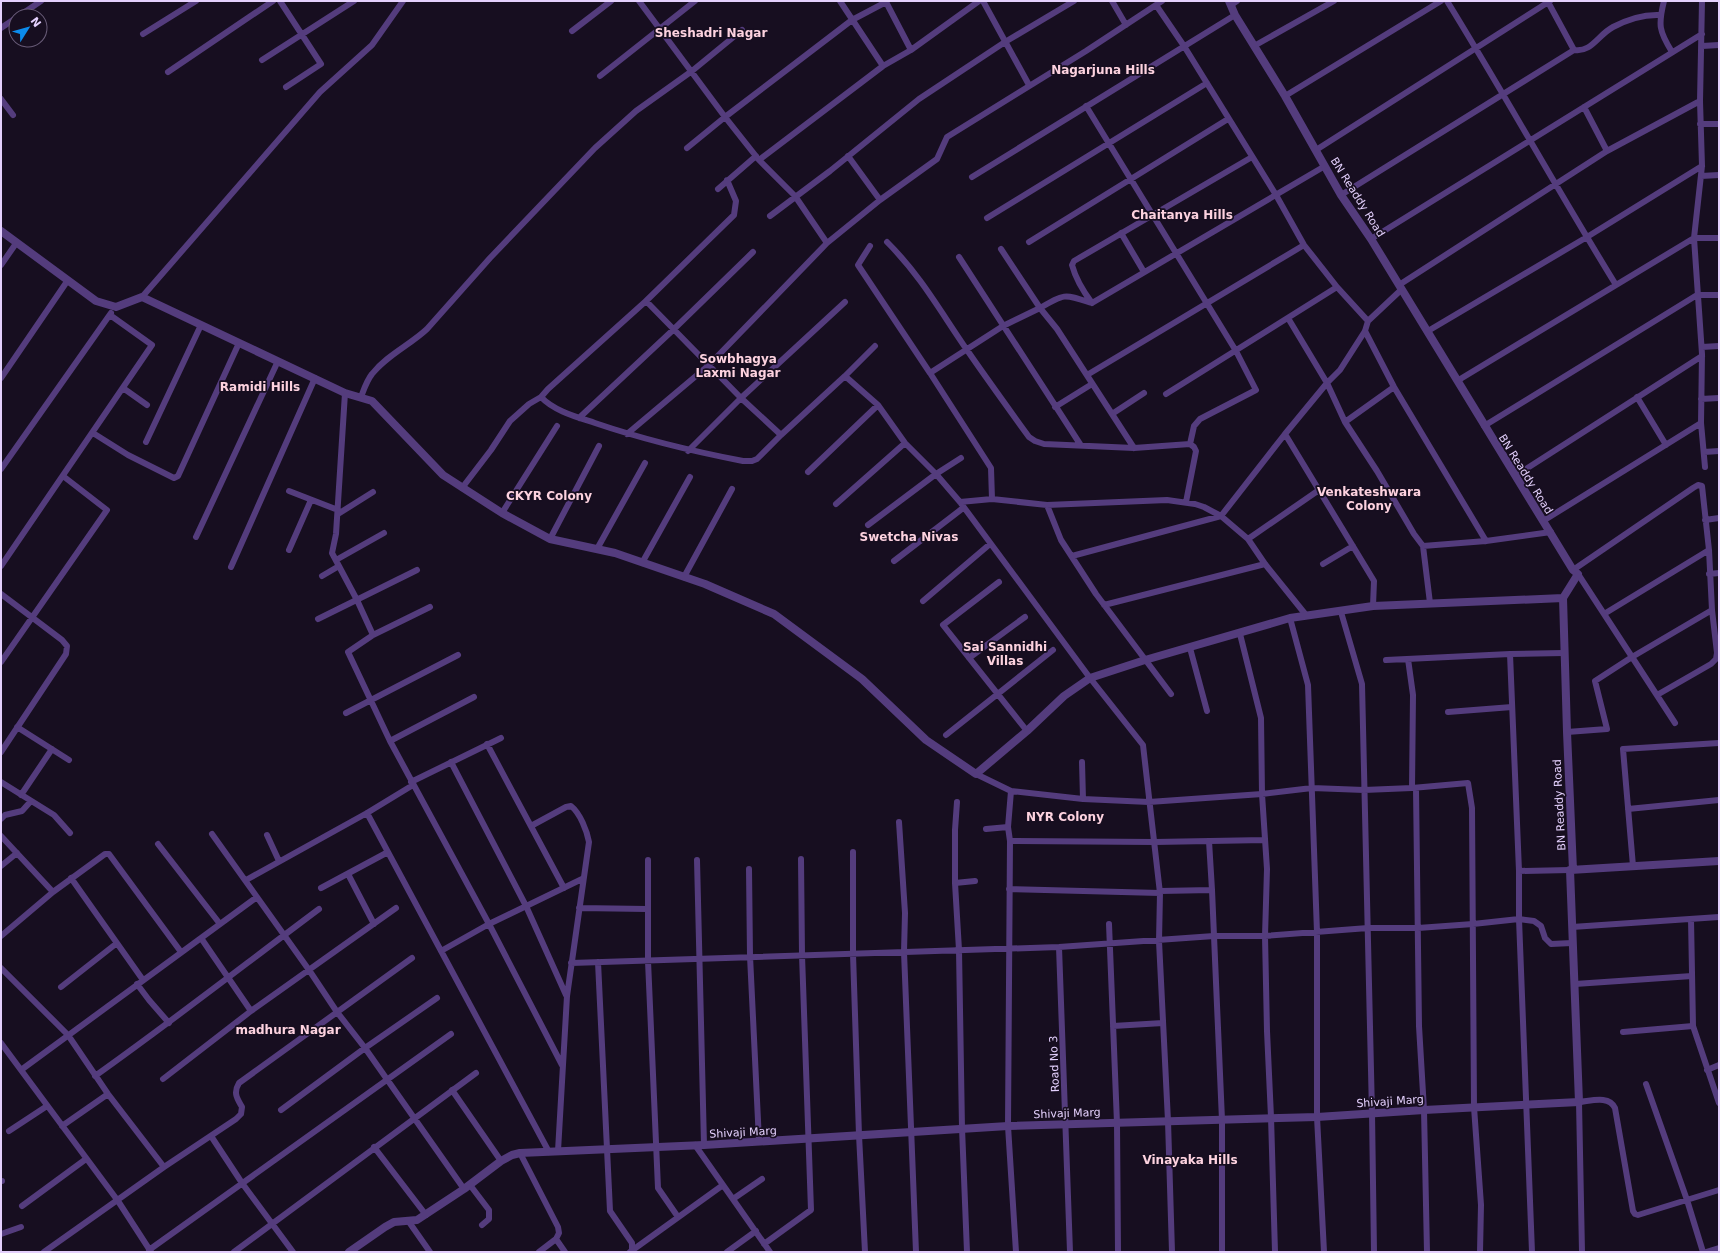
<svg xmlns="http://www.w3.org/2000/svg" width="1720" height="1253" viewBox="0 0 1720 1253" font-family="'DejaVu Sans',sans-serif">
	<rect width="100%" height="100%" fill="#170e20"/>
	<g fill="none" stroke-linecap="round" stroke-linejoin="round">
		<path stroke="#543c7d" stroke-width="6" d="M280,1l41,63 -35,23
			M639,1l86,116 34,43 36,36 32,47
			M840,1l43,65
			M887,1l-1,1 25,48
			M983,1l46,84
			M1112,1l14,24
			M1447,1c58,94 111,190 169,284
			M1664,1c-6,24 -5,30 8,51
			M1702,1l-2,100 2,65 -8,72 8,116 -1,69 4,44
			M1548,2l26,48
			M1156,5l28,41 92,149 28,50 33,42 -171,107
			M1231,5l6,-4
			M19,16l22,-15
			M1,28l15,-10
			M572,31l39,-30
			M143,34l53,-33
			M1254,46l80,-45
			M1702,46l17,-1
			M262,60l92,-59
			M168,72l105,-71
			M600,76l95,-75
			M1285,96l156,-95
			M1,99l12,16
			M1086,106l150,245 20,39 -56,29 -6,7 -4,18
			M1584,107l23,44
			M1700,124h19
			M687,148l38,-31 127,-97 34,-18
			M1316,150l234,-149
			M848,156l32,44
			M759,160l124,-94 28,-16 68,-49
			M1701,176l18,-1
			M972,177l263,-162
			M727,180l9,21 -2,14 -88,86 -98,88 -7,8c13,14 36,20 54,26 50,17 96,28 148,38h9l5,-2 24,-24
			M718,189l38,-33
			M1341,195l233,-145c17,3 24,-15 39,-23 15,-8 31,-13 48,-12
			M770,216l60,-45 89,-72 86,-57 69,-41
			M987,218l220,-135
			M1121,233l23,39
			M1371,239l331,-205
			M887,242c34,34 53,69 80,108 20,29 41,58 62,87l6,4 9,3 90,4 56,-4 4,3 2,4 -10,51
			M1029,242l199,-123
			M870,246l-12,19 72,108 73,-47 37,-18 17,21 77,119
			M1001,249l39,59c26,-15 24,-14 52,-5l233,-137
			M959,257l121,187
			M1,265l16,-23
			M1399,285l208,-134 93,-50
			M1337,287l31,34
			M1402,289l-34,32 -3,10 -25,39 -13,13 18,39 32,49 37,63 9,12 63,-5 65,-9
			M142,297l178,-205 52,-47 31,-44
			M646,301l95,97 40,37 64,-59 33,29 27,38 31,31 24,28 130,176 53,67 17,148 -1,48 9,180 4,131
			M1092,303c-9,-12 -16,-23 -20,-38l2,-4 178,-104
			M1365,331l29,56 92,154
			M1428,331l159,-94 115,-71
			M1702,347l17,-1
			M930,373l61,95 1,31
			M1087,375l217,-130
			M845,376l30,-30
			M1,378l67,-98
			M1457,381l237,-143h25
			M123,388l24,17
			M345,393l-9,141 -4,19 25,47 16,35 -25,17 42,89 99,183 73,141
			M361,397c3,-8 6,-17 11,-23 15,-19 38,-29 55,-45l63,-71 105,-110 41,-37 56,-40 50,-41
			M1637,397l29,48
			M1701,399l18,-1
			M1055,407l37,-23
			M1112,414l32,-21
			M579,418l94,-88 80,-78
			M1345,422l49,-35
			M1484,426l213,-131h22
			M93,433l35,22 46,23 4,-2 61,-133
			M627,434l82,-69 118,-122 53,-43 57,-41 10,-22 139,-86 76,-50
			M1285,434l89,147 -1,25
			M146,442l55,-117
			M688,451l53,-53 104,-96
			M1704,452l15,-1
			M1,469l110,-156
			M808,472l70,-67
			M1515,476l187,-120
			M462,488l29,-38 19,-29 19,-17 12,-7
			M289,491l49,19
			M960,502l32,-3 55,6 14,35 35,54 75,100
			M836,504l69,-61
			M1047,505l120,-5 28,4 9,3 17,9 27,23 17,25 41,51
			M502,513l55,-87
			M338,514l35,-22
			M1705,520l14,-2
			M1543,521l158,-98
			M868,525l68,-51 25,-16
			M196,537l82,-176
			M550,539l49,-93
			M1248,539l71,-49
			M1423,546l7,57
			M597,549l48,-86
			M289,550l22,-50
			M1072,556l149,-40 64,-82 42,-51 -39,-65
			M336,560l48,-27
			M894,561l69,-53
			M642,563l48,-86
			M1323,564l30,-18
			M1,566l151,-221 -42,-30
			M231,567l84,-189
			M1573,570l120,-82 5,-3 4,1 7,64 3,60 5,43 -1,6 -5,5 -54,31
			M1578,574l97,149
			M1709,574l10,-1
			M322,576l17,-10
			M684,577l48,-88
			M999,582l-56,43 84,106
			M1,594l61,46 5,6 -1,8 -65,98
			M923,601l67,-57
			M1104,605l161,-41
			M1341,612l21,72 10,429 2,139
			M1604,614l105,-64
			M1290,618l18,67 9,247v185l7,135
			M318,619l99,-49
			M1240,634l21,84 1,76 5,75 -2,67 2,95 4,86 4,135
			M373,635l57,-28
			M1190,648l17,63
			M969,658l56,-41
			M1386,660l124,-6
			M1,662l106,-152 -44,-34
			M1448,712l64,-5
			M346,713l112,-58
			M17,727l52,33
			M1567,732l40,-3 -12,-48 37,-24 80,-47
			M946,735l107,-85
			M390,741l84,-44
			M487,744l77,144
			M451,762l75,144 40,89
			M1082,762l1,37
			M976,774l35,17 -3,36 2,14 -2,285 8,126
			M1,782l53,33 16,18
			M411,782l90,-44
			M1412,788l56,-5 4,25 2,299 7,98 -1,47
			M1416,788l3,238 5,84 3,142
			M1011,791l72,8 66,3 113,-8 50,-6 52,2 48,-2 1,-93 -5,-36
			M21,795l31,-46
			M957,802l-2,28v53l4,67 3,178 5,124
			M1628,809l91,-9
			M367,813l182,339
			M1,819l4,-4 17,-4 9,-10
			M899,822l6,91 -1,39 12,300
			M531,826l35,-19 5,-1c9,7 16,25 18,36l-22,154 -9,155
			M986,829l22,-2
			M212,834l97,136 28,42 28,36 99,141
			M267,835l12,26
			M1,836l52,56
			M1010,841l145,1 110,-2
			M158,844l62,80
			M853,852v102l6,181 6,117
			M648,860v101l10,227 20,29
			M697,860l7,285
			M1,866l16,-13
			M1633,866l-10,-117 96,-6
			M749,869l1,87 9,185
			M1519,871l51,-1
			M348,874l26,50
			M71,878l72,102
			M246,880l121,-67 46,-28
			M955,883l20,-2
			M321,888l67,-36
			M1009,889l151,4
			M1212,890l10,230v132
			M1160,891l52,-1 -3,-49
			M579,908l68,1
			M1691,919l2,107 26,77
			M1109,924l8,199 1,129
			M1572,927l147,-10
			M1,936l52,-44 52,-38h4l72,98
			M201,938l50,73
			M1059,947l11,305
			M441,951l48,-27 93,-45
			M598,962l12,249 22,32v9
			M571,963l488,-16 155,-11h51l103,-8h50l55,-4 46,-5 15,2 7,5 4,12 6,6 21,-1
			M1,968l67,67 40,59 56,73
			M137,984l12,16 20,23
			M1575,984l117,-8
			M61,987l56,-44
			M1113,1026l50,-3
			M1623,1032l70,-6
			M1,1043l117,158 33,51
			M21,1070l236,-173
			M1707,1070l12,-5
			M95,1076c76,-54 149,-111 224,-167
			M163,1079l88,-68 145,-103
			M1646,1084l41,116 16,52
			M452,1090l49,71
			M281,1110l84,-62 72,-50
			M62,1126l46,-32
			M9,1131l38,-25
			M211,1136l31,47 51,69
			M695,1145l75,107
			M374,1147l52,68
			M520,1153l38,74 1,6 -3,6 9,13
			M1,1181h1
			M470,1185l19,25v9l-7,6
			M733,1199l29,-20
			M22,1206l64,-47
			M409,1222l21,30
			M1,1234l20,-7
			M764,1244l47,-34 -9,-255 -1,-96
			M149,1250l302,-216
			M44,1252l120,-85 72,-48 5,-5 1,-7c-5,-9 -9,-14 -3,-24l173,-125
			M234,1252l242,-179
			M539,1252l17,-13
			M630,1252l93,-67
			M727,1252l29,-21
			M1532,1252l-13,-333v-48l-9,-217 54,-1
			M1582,1252l-3,-150c12,-1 30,-7 36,6l18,103 2,3 3,1 81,-25
			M1706,1252l13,-4"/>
		<path stroke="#543c7d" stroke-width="8" d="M1229,1l6,14 50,81 56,99 30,44 202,331 5,4 -15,24 4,134 6,138
			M1,231l95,70 20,6 26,-10 203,96 27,8 71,74 59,38 48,26 65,14 90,31 69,30 88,65 64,61 50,34 51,-43 37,-35 26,-18 55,-18 145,-42 83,-12 190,-8
			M349,1252l36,-25 9,-5 23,-2 47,-31 37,-28 11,-6 8,-2 184,-8 304,-19 309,-9 107,-7 155,-8 -9,-232 149,-9"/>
	</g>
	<g text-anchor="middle" stroke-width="3.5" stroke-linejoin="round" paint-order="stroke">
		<g font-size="11" fill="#e4d0fd" stroke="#170e20">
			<text transform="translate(1358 197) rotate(58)" y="4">BN Readdy Road</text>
			<text transform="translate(1526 474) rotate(58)" y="4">BN Readdy Road</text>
			<text transform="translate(1559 805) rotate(-93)" y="4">BN Readdy Road</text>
			<text transform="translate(1054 1064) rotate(-92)" y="4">Road No 3</text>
			<text transform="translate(1390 1101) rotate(-4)" y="4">Shivaji Marg</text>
			<text transform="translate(1067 1113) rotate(-2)" y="4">Shivaji Marg</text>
			<text transform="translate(743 1132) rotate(-3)" y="4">Shivaji Marg</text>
		</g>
		<g font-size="12" font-weight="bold" fill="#fdd2df" stroke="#170e20">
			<text x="711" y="37">Sheshadri Nagar</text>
			<text x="1103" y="74">Nagarjuna Hills</text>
			<text x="1182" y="219">Chaitanya Hills</text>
			<text x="738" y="363">Sowbhagya<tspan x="738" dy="14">Laxmi Nagar</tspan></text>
			<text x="260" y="391">Ramidi Hills</text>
			<text x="1369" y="496">Venkateshwara<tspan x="1369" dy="14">Colony</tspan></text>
			<text x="549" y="500">CKYR Colony</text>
			<text x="909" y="541">Swetcha Nivas</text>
			<text x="1005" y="651">Sai Sannidhi<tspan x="1005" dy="14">Villas</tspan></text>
			<text x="1065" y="821">NYR Colony</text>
			<text x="288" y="1034">madhura Nagar</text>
			<text x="1190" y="1164">Vinayaka Hills</text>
		</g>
	</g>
	<rect width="1720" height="1253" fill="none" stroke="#e4d0fd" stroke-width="4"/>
	<g transform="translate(28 28) rotate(53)"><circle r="19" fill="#170e20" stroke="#695c78"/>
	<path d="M0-3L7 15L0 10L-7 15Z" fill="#0c8bec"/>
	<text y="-6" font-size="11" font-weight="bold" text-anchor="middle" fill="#e4d0fd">N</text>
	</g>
</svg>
